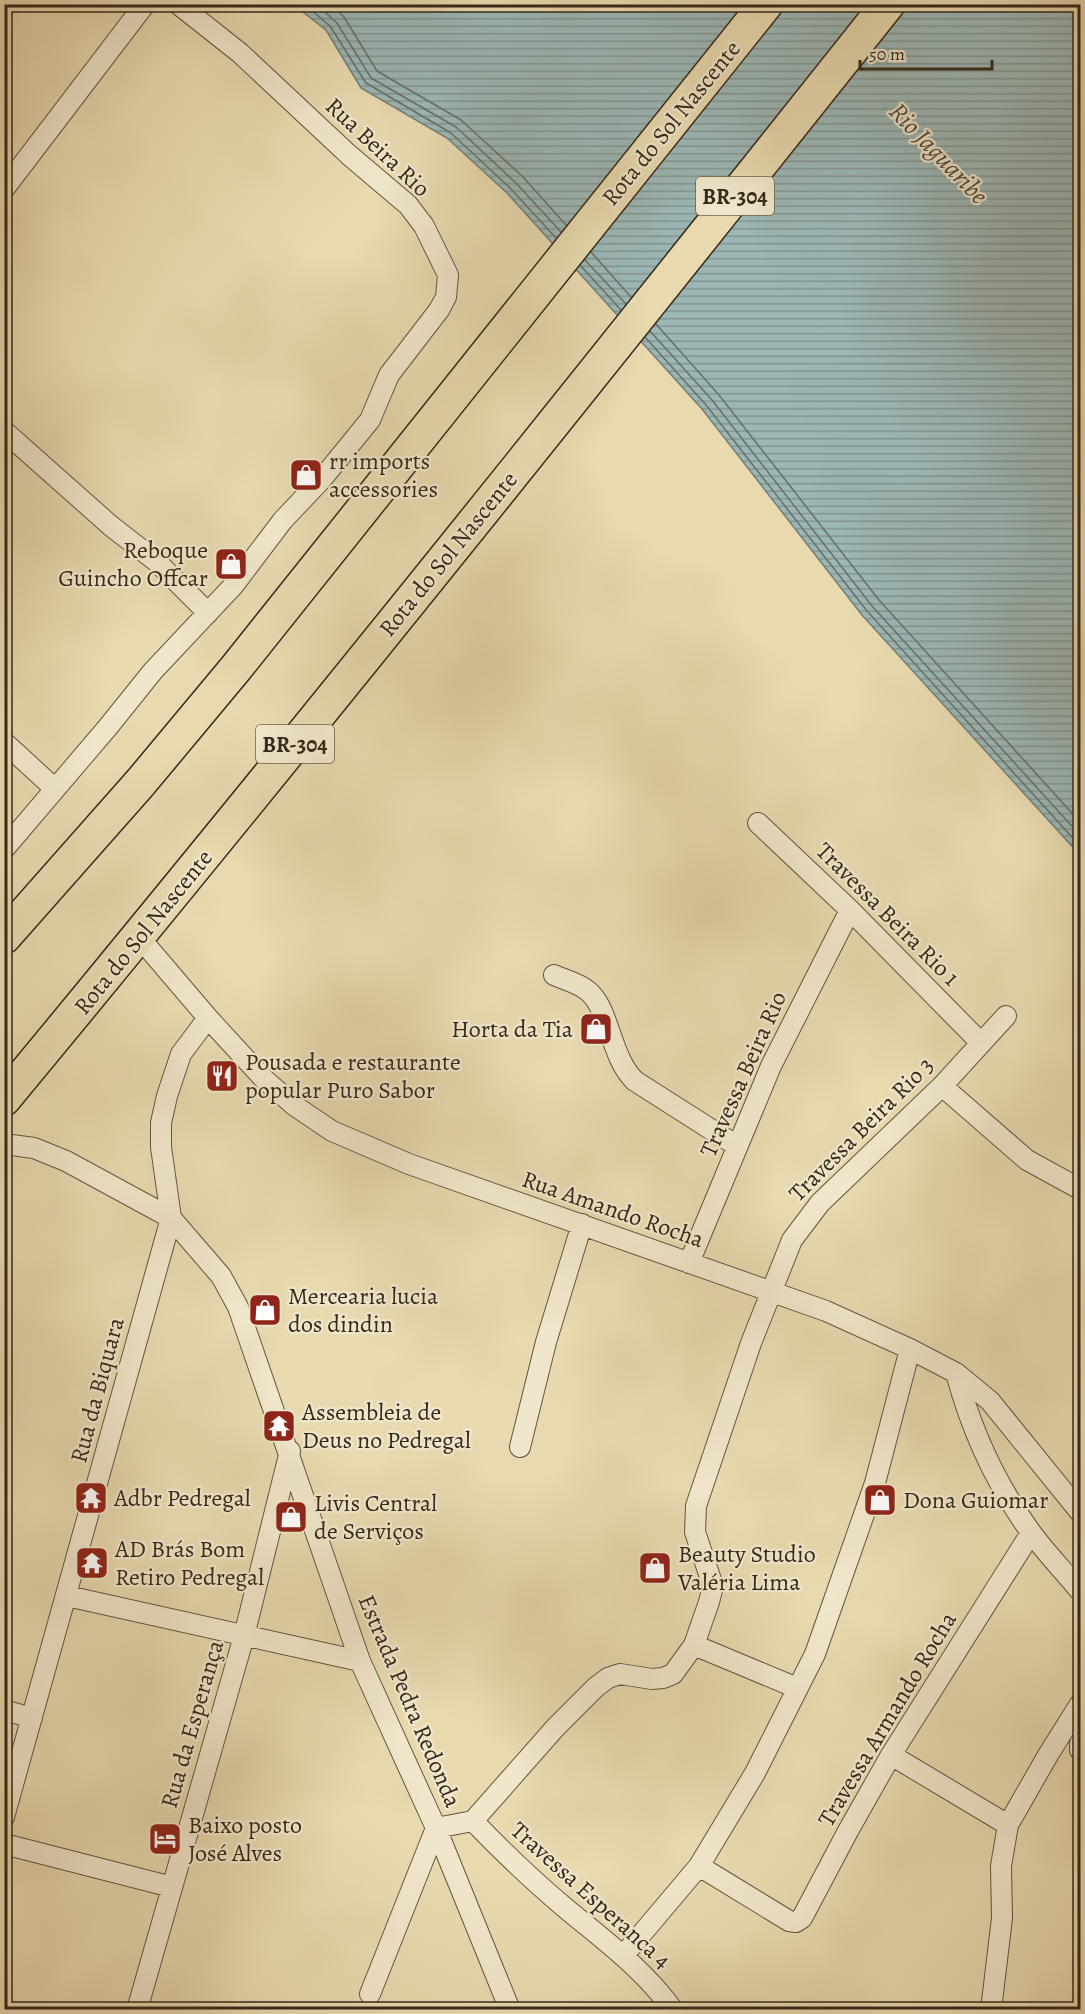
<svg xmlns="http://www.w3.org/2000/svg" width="1085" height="2014" viewBox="0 0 1085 2014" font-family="Alegreya,serif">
	<defs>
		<pattern id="water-rules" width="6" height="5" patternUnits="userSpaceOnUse" patternTransform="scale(1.5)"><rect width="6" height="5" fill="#9cb7b6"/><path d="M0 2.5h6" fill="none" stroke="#809593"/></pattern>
	</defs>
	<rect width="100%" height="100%" fill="#e8d9af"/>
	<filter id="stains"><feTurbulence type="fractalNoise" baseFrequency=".00333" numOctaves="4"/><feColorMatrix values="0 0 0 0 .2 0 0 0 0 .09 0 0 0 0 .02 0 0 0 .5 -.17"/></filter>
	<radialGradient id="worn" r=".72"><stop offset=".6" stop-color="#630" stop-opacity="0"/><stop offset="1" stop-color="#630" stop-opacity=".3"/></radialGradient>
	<path fill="url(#water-rules)" stroke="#737e78" stroke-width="1.5" d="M294,5h786v850l-218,-240 -160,-206 -195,-216 -60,-55 -86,-50 -35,-58z"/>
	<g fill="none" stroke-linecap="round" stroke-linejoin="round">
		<path stroke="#687068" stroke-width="1.5" d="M304,4l26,22 36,57 85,50 60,56 45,49
			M316,4l21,19 34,55 85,49 60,56 45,49
			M330,4l14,13 33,54 84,49 62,57 43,48
			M591,252l40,45
			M585,260l41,44
			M580,265l41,45
			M656,324l63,71 160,205 201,222
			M650,331l62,69 160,206 208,229
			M645,337l61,68 161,206 213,235"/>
		<g stroke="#62553f" stroke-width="22">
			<path id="street" d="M4,189l141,-185
				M4,431l107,95 45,35 52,52
				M4,742l51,47
				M758,823l92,87 131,133
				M4,849l104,-122 45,-56 80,-85 50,-66 38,-40 49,-60 19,-45 50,-65 7,-13 2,-22 -24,-49 -16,-21 -59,-50 -109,-102 -62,-49
				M139,937l69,81 57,62 30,26 37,25 77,33 417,147 84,38 46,24 34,28 90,111
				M554,975c11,5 25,8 34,16 22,18 22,66 47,90l102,65
				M208,1018l-27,36 -14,42 -6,27v24l10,71 50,58 17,31 122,354 76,167 74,182
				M942,1086l85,74 53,29
				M4,1144l30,4 32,13 105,57 -167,599
				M689,1263l82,-197 79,-156
				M956,1373c15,56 40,111 74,158 15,21 34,40 50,60
				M520,1447l26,-105 36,-118
				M67,1596l293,65
				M694,1645l103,43
				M4,1710l28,8
				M1080,1743v7
				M891,1755l117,70
				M473,1821c29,30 58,58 90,85 39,33 80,62 110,104
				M4,1844l168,43
				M699,1866l90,55 7,1 6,-4 46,-87 43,-76 140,-222
				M623,1956l76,-90 56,-93 60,-119 60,-171 35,-134
				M370,1994l66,-166 37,-7 82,-93 41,-41 12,-9 12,-4 32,5 11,-1 10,-4 21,-29 15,-43 4,-16 -18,-54 1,-26 55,-163 41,-103 28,-37 122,-117 64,-70
				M137,2010l107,-374 46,-185
				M991,2010l11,-92 -1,-52 7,-41 40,-70 32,-51"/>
		</g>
		<g stroke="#35291a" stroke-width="36">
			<path id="highway" d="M4,937l137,-155 95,-114 530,-664
				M4,1099c299,-361 592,-728 884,-1095"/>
		</g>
		<use href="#street" stroke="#f0e6cb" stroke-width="20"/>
		<use href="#highway" stroke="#e8d9af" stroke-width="33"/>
	</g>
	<defs>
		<g id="shop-square" transform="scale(1.725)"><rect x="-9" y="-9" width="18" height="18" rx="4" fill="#8f2418" stroke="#f0e6cb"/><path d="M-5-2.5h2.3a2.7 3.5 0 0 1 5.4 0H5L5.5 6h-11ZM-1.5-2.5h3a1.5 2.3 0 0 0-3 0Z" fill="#fff"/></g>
		<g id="restaurant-square" transform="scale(1.725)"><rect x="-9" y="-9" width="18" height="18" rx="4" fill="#8f2418" stroke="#f0e6cb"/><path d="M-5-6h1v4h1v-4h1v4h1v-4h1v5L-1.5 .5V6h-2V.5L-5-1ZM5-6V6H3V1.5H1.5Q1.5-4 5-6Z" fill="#fff"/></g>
		<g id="temple-square" transform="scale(1.725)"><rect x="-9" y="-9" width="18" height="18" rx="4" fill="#8f2418" stroke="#f0e6cb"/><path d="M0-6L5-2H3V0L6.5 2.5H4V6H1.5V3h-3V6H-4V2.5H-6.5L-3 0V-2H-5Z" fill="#fff"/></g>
		<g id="hotel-square" transform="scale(1.725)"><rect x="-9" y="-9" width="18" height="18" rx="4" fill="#8f2418" stroke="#f0e6cb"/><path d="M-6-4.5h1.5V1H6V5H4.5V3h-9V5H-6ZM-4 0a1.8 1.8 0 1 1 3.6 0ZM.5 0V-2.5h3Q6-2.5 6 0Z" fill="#fff"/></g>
	</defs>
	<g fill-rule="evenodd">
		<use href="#shop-square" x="306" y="475"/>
		<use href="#shop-square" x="231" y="564"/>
		<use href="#shop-square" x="596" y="1029"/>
		<use href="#restaurant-square" x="222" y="1076"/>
		<use href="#shop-square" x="265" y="1310"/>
		<use href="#temple-square" x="279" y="1426"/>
		<use href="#temple-square" x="91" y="1498"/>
		<use href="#shop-square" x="880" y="1500"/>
		<use href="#shop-square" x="291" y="1517"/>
		<use href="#temple-square" x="92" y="1563"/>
		<use href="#shop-square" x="655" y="1568"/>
		<use href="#hotel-square" x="165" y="1839"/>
	</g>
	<g text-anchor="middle" stroke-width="4.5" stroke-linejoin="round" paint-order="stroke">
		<g fill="#f0e6cb" stroke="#6d624f" stroke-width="1.5">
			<rect x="696" y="177" width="78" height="38" rx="4.5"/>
			<rect x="256" y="725" width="78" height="38" rx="4.5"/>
		</g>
		<g font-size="22" font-weight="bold" fill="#35291a">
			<text x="735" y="204">BR-304</text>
			<text x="295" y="752">BR-304</text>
		</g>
		<g font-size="24" fill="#35291a" stroke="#f0e6cb">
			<text transform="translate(671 123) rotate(-51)" y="8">Rota do Sol Nascente</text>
			<text transform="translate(378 147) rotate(43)" y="8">Rua Beira Rio</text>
			<text transform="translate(448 554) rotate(-51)" y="8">Rota do Sol Nascente</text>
			<text transform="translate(888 914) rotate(45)" y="8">Travessa Beira Rio 1</text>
			<text transform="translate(143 932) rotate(-51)" y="8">Rota do Sol Nascente</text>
			<text transform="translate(743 1074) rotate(-66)" y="8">Travessa Beira Rio</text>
			<text transform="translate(861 1129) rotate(-45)" y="8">Travessa Beira Rio 3</text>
			<text transform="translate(613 1209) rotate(19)" y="8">Rua Amando Rocha</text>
			<text transform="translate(97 1390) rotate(-75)" y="8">Rua da Biquara</text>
			<text transform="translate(410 1701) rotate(67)" y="8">Estrada Pedra Redonda</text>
			<text transform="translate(887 1719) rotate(-59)" y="8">Travessa Armando Rocha</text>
			<text transform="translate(192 1724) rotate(-74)" y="8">Rua da Esperança</text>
			<text transform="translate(591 1895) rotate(42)" y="8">Travessa Esperanca 4</text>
		</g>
		<g font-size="24" fill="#35291a" stroke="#f0e6cb" text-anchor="start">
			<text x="329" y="469">rr imports<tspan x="329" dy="28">accessories</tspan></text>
			<text x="208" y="558" text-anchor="end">Reboque<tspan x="208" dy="28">Guincho Offcar</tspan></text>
			<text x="573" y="1037" text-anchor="end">Horta da Tia</text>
			<text x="245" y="1070">Pousada e restaurante<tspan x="245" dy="28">popular Puro Sabor</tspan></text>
			<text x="288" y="1304">Mercearia lucia<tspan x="288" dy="28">dos dindin</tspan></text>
			<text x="302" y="1420">Assembleia de<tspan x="302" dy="28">Deus no Pedregal</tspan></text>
			<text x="114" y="1506">Adbr Pedregal</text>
			<text x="903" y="1508">Dona Guiomar</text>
			<text x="314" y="1511">Livis Central<tspan x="314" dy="28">de Serviços</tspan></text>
			<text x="115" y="1557">AD Brás Bom<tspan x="115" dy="28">Retiro Pedregal</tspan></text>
			<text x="678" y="1562">Beauty Studio<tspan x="678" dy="28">Valéria Lima</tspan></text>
			<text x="188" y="1833">Baixo posto<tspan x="188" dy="28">José Alves</tspan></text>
		</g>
		<g font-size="26" font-style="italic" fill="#4f4c41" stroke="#f0e6cb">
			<text transform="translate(939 153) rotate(46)" y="9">Rio Jaguaribe</text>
		</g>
	</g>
	<rect width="1085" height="2014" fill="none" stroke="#e8d9af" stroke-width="24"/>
	<rect x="6" y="6" width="1073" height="2002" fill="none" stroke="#35291a" stroke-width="3"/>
	<rect x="12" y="12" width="1061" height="1990" fill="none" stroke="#35291a" stroke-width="1.5"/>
	<path d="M860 60v9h132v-9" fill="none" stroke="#35291a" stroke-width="3"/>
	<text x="869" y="60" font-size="18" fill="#35291a" stroke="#f0e6cb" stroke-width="4.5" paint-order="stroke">50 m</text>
	<rect width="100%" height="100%" filter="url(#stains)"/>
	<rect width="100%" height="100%" fill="url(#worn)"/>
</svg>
